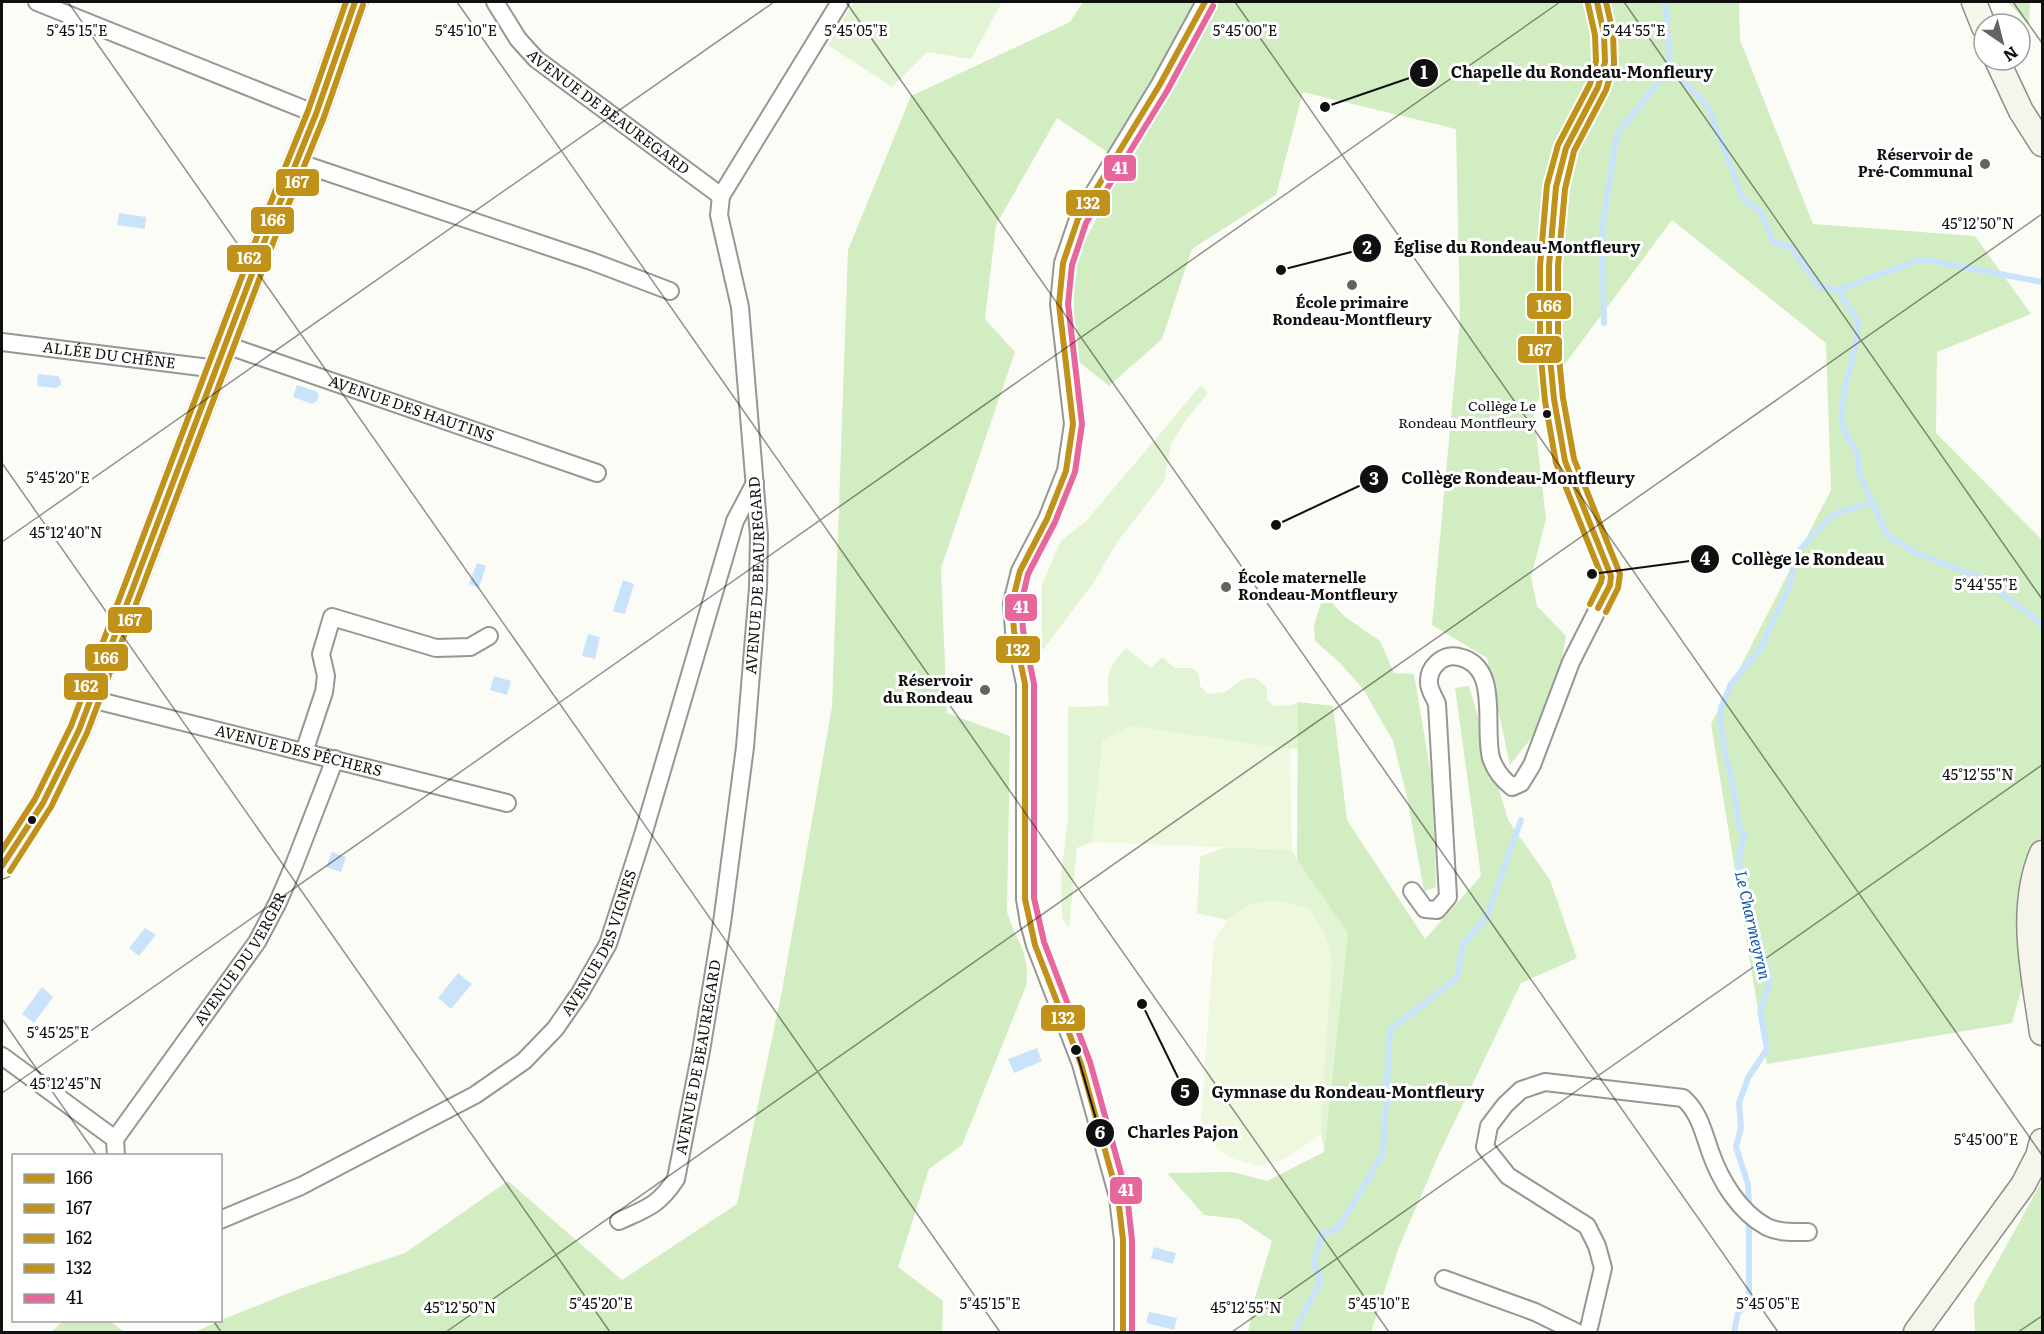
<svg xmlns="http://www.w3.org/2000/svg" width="2044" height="1334" viewBox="0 0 2044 1334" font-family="Literata,serif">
	<rect width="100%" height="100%" fill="#fcfcf6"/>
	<path fill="#e3f4d4" d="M854,2h148l-31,57 -44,-7 -35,35 -64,-42z
		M1201,385l7,8 -24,30 -13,21 -7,38 -46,59 -24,41 -52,69v-67l19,-43 26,-21z
		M1126,648l25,20 11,-11 13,11h17l7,6 1,12 8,8 17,-2 18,-13 13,-1 11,10v12l7,6 18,-1 6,-3v47l-195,-9 -11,102 -15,6 -8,80 -7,-10 -1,-42 7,-57v-112l41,-1c-2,-30 -4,-35 17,-58z
		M1226,847l66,3 5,10 51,73 -24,219 -42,-251c-23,0 -38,4 -55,19l-30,-7 3,-56z"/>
	<path fill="#d2edc1" d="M1083,2h656l1,38 73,184 162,12 56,78 -94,38 -1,81 106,107v373l-30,110 -245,41 -56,-340 120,-234 -5,-147 -154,-123 -139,187 13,112 -15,58 6,29 29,30 -14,76 -42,53 -23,-107 -55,-33 28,-305 -4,-191 -153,-37 -27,103 -84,54 -30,90 -53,47 -36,-29 1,-95 51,-98 -68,-46 -61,107 -11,94 30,33 -74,216 6,145 63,23 -3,176c9,29 24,42 19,74l-64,159 -33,24 -31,98 45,34 -1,31h-747l26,-12 78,-31 106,-36 103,-72 114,99 115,-76 45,-213 50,-284 16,-457 63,-154 159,-74z
		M2008,2h22l-1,23z
		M1324,594l21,23 35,24 14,32 20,1 18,106 4,107 -12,4 -17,-94 -14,-56 -30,-52 -24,-27 -24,-21 -1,-16z
		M1469,686l39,134 42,60 27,78 -56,25 -82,171 -40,93 -28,85h-123l6,-31 18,-60 -33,-22 -35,-4 -37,-42 65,-1 35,9 57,-29 24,-219 -51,-73 1,-158 35,4 14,114 78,119 56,-63 -26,-188z
		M2042,1181v151h-67l-1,-28z
		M64,1320l46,1 14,11h-73z"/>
	<path fill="#eef8de" d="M1131,726l159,23 2,101 -200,-8 11,-102z
		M1269,901h13l29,9 16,29 5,20 -12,176 -35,24 -27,7 -30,-9 -18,-16 -9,-21 13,-180c16,-25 25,-36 55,-39z"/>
	<path fill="#c9e4fa" d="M119,213l27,4 -1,12 -28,-4z
		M38,374l20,2 3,5v4l-5,3 -19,-2z
		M297,385l19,6 3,4 -2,6 -5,3 -19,-7z
		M477,563l9,3 -7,22 -10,-4z
		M623,580l11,4 -9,30 -12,-3z
		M588,634l12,3 -5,22 -13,-3z
		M494,676l17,5 -4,14 -17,-5z
		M332,852l14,5 -5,15 -15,-5z
		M145,928l11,7 -17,21 -10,-8z
		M458,973l14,11 -21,25 -13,-11z
		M42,987l11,10 -19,26 -12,-9z
		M1037,1048l5,13 -28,12 -6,-14z
		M1154,1247l22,6 -3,11 -22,-6z
		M1149,1312l28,6 -3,12 -28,-7z"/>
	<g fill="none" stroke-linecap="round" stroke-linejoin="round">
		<path stroke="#c9e4fa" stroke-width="6" d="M1665,2l5,66 38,38 34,91 19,15 12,30 18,5 27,39 20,4 20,31 -2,24 -11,42 -4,30 2,12 15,26v16l14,31 -27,9
			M1838,290l78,-29h16l110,21
			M1604,323l-2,-95 15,-94 53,-66
			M1872,502l15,33 29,18 66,25 60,46
			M1749,1208l-1,-24 -12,-37 5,-20 -2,-24 9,-25 19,-29 -7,-38 10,-30 -32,-119 6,-27 -5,-8 -6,-42 -8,-32 -4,-25v-20l10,-24 30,-36 29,-64 5,-29 35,-38 13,-6
			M1294,1332l27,-52 -8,-17 10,-30 14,-3 46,-76 7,-124 67,-52 6,-33 24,-29 34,-96
			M1734,1332l4,-19 11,-11v-84"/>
		<g stroke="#969694" stroke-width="20">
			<g id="street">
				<path d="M37,2l279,112"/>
				<path id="s1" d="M495,2l23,37 18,20 185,137"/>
				<path d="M297,162l294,99 79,30"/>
				<path id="s2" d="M2,342l215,27"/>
				<path id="s3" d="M226,345l371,128"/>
				<path id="s4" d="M91,699l416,104"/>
				<path d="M304,752l20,-60 2,-16 -5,-22 11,-37 104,31 34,-1 19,-11"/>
				<path d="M1412,891l13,18 12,1 11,-13 -11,-193c-2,-6 -8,-14 -8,-21 -1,-16 14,-30 30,-26 42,9 24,69 32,101 4,12 11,21 21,29l9,-4 11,-18 39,-103 39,-77 1,-9 -46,-115 -11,-62 -5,-51v-82l7,-79 10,-39 32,-61 7,-25 -1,-28 -7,-32"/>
				<path d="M2,1056l113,83 1,17"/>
				<path id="s5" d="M115,1139l142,-197 21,-40 16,-37 41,-106"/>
				<path id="s6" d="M220,1220l81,-34 174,-91 49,-34 31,-32 25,-36 28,-49 35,-109 92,-314 20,-38"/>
				<path id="s7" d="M619,1221c28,-13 39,-15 57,-42l25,-128 21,-128 23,-176 13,-159 1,-52 -19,-229 -21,-92 2,-19 119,-194"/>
				<path d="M1444,1279l91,33 41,20"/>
				<path d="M1123,1332v-92l-5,-43 -37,-133 -46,-119 -6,-22 -4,-24v-215l-11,-53 -2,-28 8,-32 27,-52 19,-48 7,-47 -14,-120 4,-41 15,-44 81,-133 46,-84"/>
				<path d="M1588,1332l15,-64 -6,-22 -10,-20 -79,-50 -23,-29 4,-21 16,-21 16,-15 24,-8 138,16c16,14 20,33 27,53 10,29 29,61 57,76 13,6 27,5 41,5"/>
			</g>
		</g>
		<g stroke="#8d8d8a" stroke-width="27">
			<path id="secondary" d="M1974,2l10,25
				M1997,60l24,51 21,33
				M2042,853c-24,57 -8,122 0,180
				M2,866l41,-63 36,-73 189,-498 48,-118 39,-112
				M1916,1332l107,-147 15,-29 4,-15"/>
		</g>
		<use href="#street" stroke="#fffffe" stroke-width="16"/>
		<use href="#secondary" stroke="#f6f5eb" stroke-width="24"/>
		<g stroke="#fff" stroke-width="10">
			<path id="bus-1" d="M1597,2l7,32 1,28 -7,25 -32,61 -10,39 -7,79v82l5,51 11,62 46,115 -1,9 -12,23
				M2,866l41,-63 36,-73 189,-498 48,-118 39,-112"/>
		</g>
		<g stroke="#fff" stroke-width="10">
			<path id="bus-2" d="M1588,4l7,31 1,26 -6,23 -32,61 -11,40 -7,81v82l5,53 11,62 46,114 -1,5 -11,22
				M10,871l41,-64 36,-74 189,-498 48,-118 39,-112"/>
		</g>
		<g stroke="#fff" stroke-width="10">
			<path id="bus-3" d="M1606,612l12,-24 2,-14 -46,-115 -11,-61 -5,-50v-82l7,-77 9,-38 32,-61 8,-26 -1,-31 -7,-31
				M2,850l33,-51 36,-73 189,-497 48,-118 38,-109"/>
		</g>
		<g stroke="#fff" stroke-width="10">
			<path id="bus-4" d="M1123,1332v-92l-5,-43 -37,-133 -46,-119 -10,-46v-215l-11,-53 -2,-28 8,-32 27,-52 19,-48 7,-47 -14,-120 4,-41 15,-44 81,-133 46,-84"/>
		</g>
		<g stroke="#fff" stroke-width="10">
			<path id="bus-5" d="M1132,1332v-92l-5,-45 -37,-133 -46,-120 -10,-44v-214l-11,-54 -2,-26 7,-30 27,-52 20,-50 7,-48 -14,-120 4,-39 14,-42 81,-132 46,-85"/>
		</g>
		<use href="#bus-1" stroke="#c0921a" stroke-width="6"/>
		<use href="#bus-2" stroke="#c0921a" stroke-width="6"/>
		<use href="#bus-3" stroke="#c0921a" stroke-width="6"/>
		<use href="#bus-4" stroke="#c0921a" stroke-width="6"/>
		<use href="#bus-5" stroke="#e7679c" stroke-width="6"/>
	</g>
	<path fill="none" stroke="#101010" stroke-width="1.5" stroke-opacity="0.45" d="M68,2l932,1330M457,2l932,1330M846,2l932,1330M1235,2l807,1153M1624,2l418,597M2013,2l29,41M2,463l608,869M2,542l772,-540M2,1019l95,137M2,1093l1558,-1091M213,1320l8,12M446,1332l1596,-1118M1232,1332l810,-567M2018,1332l24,-16"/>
	<g fill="#636360" stroke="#fff" stroke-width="2">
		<circle cx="1985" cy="164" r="6"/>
		<circle cx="1352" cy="285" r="6"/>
		<circle cx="1226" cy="587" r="6"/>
		<circle cx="985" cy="690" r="6"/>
	</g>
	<g fill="#101010" stroke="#fff" stroke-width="2">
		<circle cx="1547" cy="414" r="5"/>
		<circle cx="32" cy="820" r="5"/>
	</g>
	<g text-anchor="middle" stroke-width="6" stroke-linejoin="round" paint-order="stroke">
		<g font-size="14" fill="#101010" stroke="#fff" text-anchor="end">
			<text x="1536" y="411">Collège Le<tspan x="1536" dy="17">Rondeau Montfleury</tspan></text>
		</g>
		<g font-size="15" fill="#101010" stroke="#fff">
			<text dy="5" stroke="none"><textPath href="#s1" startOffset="160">AVENUE DE BEAUREGARD</textPath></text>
			<text dy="5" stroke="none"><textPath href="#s2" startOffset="108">ALLÉE DU CHÊNE</textPath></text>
			<text dy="5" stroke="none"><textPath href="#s3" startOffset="196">AVENUE DES HAUTINS</textPath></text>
			<text dy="5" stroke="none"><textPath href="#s7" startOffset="682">AVENUE DE BEAUREGARD</textPath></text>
			<text dy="5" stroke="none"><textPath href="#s4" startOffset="214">AVENUE DES PÊCHERS</textPath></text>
			<text dy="5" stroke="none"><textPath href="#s6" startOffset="486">AVENUE DES VIGNES</textPath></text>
			<text dy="5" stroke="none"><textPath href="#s5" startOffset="220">AVENUE DU VERGER</textPath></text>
			<text dy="5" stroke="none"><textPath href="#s7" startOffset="196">AVENUE DE BEAUREGARD</textPath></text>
		</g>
		<g font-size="15" font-weight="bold" fill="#101010" stroke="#fff" text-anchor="end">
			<text x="1973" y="160">Réservoir de<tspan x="1973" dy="17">Pré-Communal</tspan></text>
			<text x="1352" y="308" text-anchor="middle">École primaire<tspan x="1352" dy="17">Rondeau-Montfleury</tspan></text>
			<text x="1238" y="583" text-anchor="start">École maternelle<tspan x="1238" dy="17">Rondeau-Montfleury</tspan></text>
			<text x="973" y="686">Réservoir<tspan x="973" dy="17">du Rondeau</tspan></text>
		</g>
		<g font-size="16" font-style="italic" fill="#0e59ad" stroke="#fff">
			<text transform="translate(1753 925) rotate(77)" y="6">Le Charmeyran</text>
		</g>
	</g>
	<g font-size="15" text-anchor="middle" fill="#101010" stroke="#fff" stroke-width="6" stroke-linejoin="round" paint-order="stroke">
		<text x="77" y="36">5°45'15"E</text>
		<text x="466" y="36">5°45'10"E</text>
		<text x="856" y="36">5°45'05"E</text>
		<text x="1245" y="36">5°45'00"E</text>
		<text x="1634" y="36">5°44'55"E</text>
		<text x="1978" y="229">45°12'50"N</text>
		<text x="58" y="483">5°45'20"E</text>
		<text x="66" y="538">45°12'40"N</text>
		<text x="1986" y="590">5°44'55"E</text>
		<text x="1978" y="780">45°12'55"N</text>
		<text x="58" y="1038">5°45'25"E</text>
		<text x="66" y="1089">45°12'45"N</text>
		<text x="1986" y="1145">5°45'00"E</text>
		<text x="601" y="1309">5°45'20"E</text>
		<text x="990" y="1309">5°45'15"E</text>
		<text x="1379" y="1309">5°45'10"E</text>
		<text x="1768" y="1309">5°45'05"E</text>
		<text x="460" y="1313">45°12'50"N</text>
		<text x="1246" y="1313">45°12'55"N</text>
	</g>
	<path fill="none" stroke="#101010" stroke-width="2" d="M1325 107L1424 73M1281 270L1367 248M1276 525L1374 479M1592 574L1705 559M1142 1004L1185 1092M1076 1050L1100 1133"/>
	<g fill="#101010" stroke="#fff" stroke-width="2">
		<circle cx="1325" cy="107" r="6"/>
		<circle cx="1281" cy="270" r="6"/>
		<circle cx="1276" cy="525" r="6"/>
		<circle cx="1592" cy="574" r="6"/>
		<circle cx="1142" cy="1004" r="6"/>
		<circle cx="1076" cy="1050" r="6"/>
		<circle cx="1424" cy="73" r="15"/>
		<circle cx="1367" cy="248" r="15"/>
		<circle cx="1374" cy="479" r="15"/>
		<circle cx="1705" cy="559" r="15"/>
		<circle cx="1185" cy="1092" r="15"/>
		<circle cx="1100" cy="1133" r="15"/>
	</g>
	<g font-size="18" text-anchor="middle" font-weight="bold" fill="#fff">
		<text x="1424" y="79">1</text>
		<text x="1367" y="254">2</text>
		<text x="1374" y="485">3</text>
		<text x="1705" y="565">4</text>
		<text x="1185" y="1098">5</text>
		<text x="1100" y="1139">6</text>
	</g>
	<g font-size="16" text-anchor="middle" font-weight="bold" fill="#101010" stroke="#fff" stroke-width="6" stroke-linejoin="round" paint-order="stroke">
		<text x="1582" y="78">Chapelle du Rondeau-Monfleury</text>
		<text x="1517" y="253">Église du Rondeau-Montfleury</text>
		<text x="1518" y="484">Collège Rondeau-Montfleury</text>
		<text x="1808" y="565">Collège le Rondeau</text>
		<text x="1348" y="1098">Gymnase du Rondeau-Montfleury</text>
		<text x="1183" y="1138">Charles Pajon</text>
	</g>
	<g stroke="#fff" stroke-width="2">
		<rect x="1103" y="154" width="34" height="28" rx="6" fill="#e7679c"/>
		<rect x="275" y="168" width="45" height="29" rx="6" fill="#c0921a"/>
		<rect x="1065" y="189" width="46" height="28" rx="6" fill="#c0921a"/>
		<rect x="250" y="206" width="45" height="29" rx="6" fill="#c0921a"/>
		<rect x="226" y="244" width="46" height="29" rx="6" fill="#c0921a"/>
		<rect x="1526" y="292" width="46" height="28" rx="6" fill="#c0921a"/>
		<rect x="1517" y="335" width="46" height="29" rx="6" fill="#c0921a"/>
		<rect x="1004" y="593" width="34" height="29" rx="6" fill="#e7679c"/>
		<rect x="107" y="606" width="46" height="28" rx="6" fill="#c0921a"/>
		<rect x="995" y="635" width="46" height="29" rx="6" fill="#c0921a"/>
		<rect x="84" y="643" width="45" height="29" rx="6" fill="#c0921a"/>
		<rect x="63" y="672" width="46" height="29" rx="6" fill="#c0921a"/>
		<rect x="1040" y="1004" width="46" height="28" rx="6" fill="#c0921a"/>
		<rect x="1109" y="1176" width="34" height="29" rx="6" fill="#e7679c"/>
	</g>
	<g font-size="16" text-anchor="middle" font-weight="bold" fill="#fff">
		<text x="1120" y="174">41</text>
		<text x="297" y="188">167</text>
		<text x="1088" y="209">132</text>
		<text x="273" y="226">166</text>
		<text x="249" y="264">162</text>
		<text x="1549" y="312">166</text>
		<text x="1540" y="356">167</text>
		<text x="1021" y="613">41</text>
		<text x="130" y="626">167</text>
		<text x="1018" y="656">132</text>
		<text x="106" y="664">166</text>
		<text x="86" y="692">162</text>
		<text x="1063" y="1024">132</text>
		<text x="1126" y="1196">41</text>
	</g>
	<rect width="2044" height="1334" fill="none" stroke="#101010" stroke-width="6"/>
	<rect x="12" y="1154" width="210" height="168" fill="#ffffff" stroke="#9f9f9f" stroke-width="1.5"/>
	<rect x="24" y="1174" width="30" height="9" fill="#c0921a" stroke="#9f9f9f" stroke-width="1.5"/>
	<text x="66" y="1184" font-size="18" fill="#101010">166</text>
	<rect x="24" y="1204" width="30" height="9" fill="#c0921a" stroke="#9f9f9f" stroke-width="1.5"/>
	<text x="66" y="1214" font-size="18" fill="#101010">167</text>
	<rect x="24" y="1234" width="30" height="9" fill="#c0921a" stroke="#9f9f9f" stroke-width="1.5"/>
	<text x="66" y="1244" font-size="18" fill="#101010">162</text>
	<rect x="24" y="1264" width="30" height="9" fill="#c0921a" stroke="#9f9f9f" stroke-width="1.5"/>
	<text x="66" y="1274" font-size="18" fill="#101010">132</text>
	<rect x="24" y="1294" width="30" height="9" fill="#e7679c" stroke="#9f9f9f" stroke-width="1.5"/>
	<text x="66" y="1304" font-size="18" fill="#101010">41</text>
	<g transform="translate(2002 42) rotate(145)"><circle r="28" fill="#ffffff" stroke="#9f9f9f" stroke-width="1.5"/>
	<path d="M0-4.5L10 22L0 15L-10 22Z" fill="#636360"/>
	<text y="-9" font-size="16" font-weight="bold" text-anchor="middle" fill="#101010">N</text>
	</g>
</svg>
